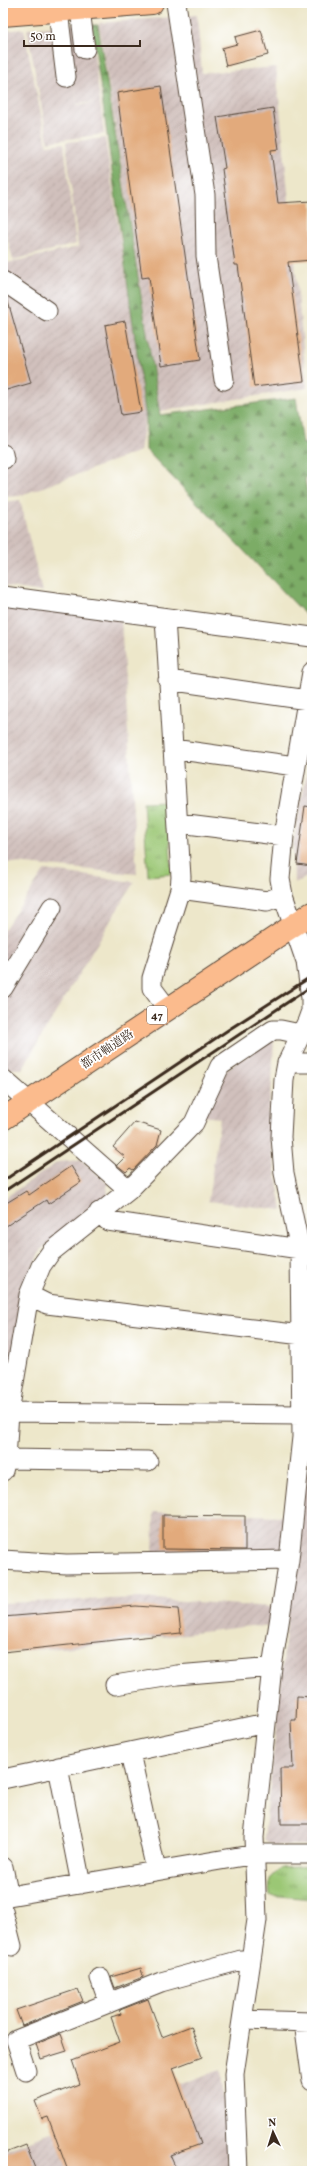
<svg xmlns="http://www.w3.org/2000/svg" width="315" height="2174" viewBox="0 0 315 2174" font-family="Vollkorn,'Noto Serif JP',serif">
	<defs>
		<pattern id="industrial-furrows" width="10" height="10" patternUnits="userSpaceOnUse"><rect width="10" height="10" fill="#d0c0bc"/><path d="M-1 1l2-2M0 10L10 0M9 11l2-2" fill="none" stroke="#b4a5a1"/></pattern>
		<pattern id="grass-tufts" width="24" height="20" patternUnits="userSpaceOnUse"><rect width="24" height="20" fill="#9bc774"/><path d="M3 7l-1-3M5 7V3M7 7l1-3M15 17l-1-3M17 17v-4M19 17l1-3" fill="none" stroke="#80a25f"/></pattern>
		<pattern id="forest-firs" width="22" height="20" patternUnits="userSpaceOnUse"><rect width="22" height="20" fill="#7cac66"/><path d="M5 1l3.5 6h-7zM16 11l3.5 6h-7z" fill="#678c53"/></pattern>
	</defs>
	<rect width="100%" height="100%" fill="#fff"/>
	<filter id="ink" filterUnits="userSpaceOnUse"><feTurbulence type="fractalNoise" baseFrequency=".025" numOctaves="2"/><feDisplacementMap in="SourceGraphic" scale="8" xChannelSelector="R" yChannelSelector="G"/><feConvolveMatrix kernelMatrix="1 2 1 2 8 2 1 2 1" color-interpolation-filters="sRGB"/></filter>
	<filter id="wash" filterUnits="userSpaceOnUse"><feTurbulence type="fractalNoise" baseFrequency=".012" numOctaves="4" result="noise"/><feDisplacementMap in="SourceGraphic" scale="16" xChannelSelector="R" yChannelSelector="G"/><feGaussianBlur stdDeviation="0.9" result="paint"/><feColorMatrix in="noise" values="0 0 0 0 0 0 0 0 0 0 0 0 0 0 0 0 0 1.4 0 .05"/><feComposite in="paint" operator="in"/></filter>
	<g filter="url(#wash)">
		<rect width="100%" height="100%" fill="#ede7ca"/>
		<path fill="url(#industrial-furrows)" d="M197,15l5,58 74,-6 31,321 -147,23 -61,-388z
			M90,22l14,112 -56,8 -21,-113 40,-4 10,81 19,-4 -19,2 -10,-79z
			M24,29l23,116 17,-2 12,101 -63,16 -10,-37v-192z
			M105,138l41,276 -6,37 -121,45 -16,1v-250l4,16 71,-16 -12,-105z
			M20,500l22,92 -39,-6v-84z
			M3,601l118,18 16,255 -134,-12z
			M310,755h2v120l-18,8 -1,-38z
			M45,870l89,12 -112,187h-16l-3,-2v-136z
			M274,1037l-2,47 -4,29 4,37 10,60 -74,-9 12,-83 -18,-2 25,-47z
			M81,1160l26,23 1,14 -68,53 -17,44 -20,155v-250l55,-37z
			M305,1252h7v179l-4,-7z
			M312,1464v381h-40l-8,-6 39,-365z
			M154,1512l130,4 -2,34 -13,5 -116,-2z
			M138,1598l134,9 -3,20 -18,-1 -163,20 -85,6v-49z
			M221,2069l8,102h-226v-20z"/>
		<path fill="url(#grass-tufts)" stroke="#6b7849" d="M167,801l5,73 -24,2 -5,-74z
			M312,1866v33l-43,-4 1,-16 11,-11z"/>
		<path fill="url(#forest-firs)" stroke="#5c6b42" d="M92,25h6l62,390 136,-17 7,46 9,-1v34l-7,1 7,53v82l-5,3 -161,-166v-31z"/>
		<g id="blocks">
			<path fill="#e2aa7c" d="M261,30l7,25 -42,11 -4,-18 15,-4 -2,-7z
				M161,86l39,274 -39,6 -12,-89 -7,1 -25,-185z
				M273,108l6,41 -8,1 7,53 34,-2v59l-24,2 16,119 -50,6 -16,-122h-3l-13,-96 3,-1 -8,-51z
				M3,298h4l24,85 -28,8z
				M125,321l16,91 -20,3 -16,-90z
				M305,806l7,1v59l-15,-2z
				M135,1122l26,8 -4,15 -24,25 -3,-2 -4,4 -9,-7 8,-8 -12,-10z
				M71,1166l10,16 -33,22 -2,-4 -43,28v-23l23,-14 3,4z
				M163,1515l82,1v34l-82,-1z
				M136,1606l42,3 3,24 -178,19v-35z
				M297,1696l15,1v127h-31l-1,-56h13l-2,-48h5z
				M141,1968l2,9 -28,11 -4,-11z
				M78,1989l5,12 -61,25 -6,-16z
				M148,1999l14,38 29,-11 11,31 -29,11 28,76 -31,11 7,16h-109l-20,-54 -6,2 -7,-18 45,-17 -8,-24 48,-18 -9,-25 10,-3 -1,-4z
				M61,2034l6,17 -26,8 -5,-15z
				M26,2145l10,26h-33v-17z"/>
		</g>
	</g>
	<g filter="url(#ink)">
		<use href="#blocks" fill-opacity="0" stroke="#564638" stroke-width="1"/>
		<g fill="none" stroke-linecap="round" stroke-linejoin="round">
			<g stroke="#564638" stroke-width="21">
				<path id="minor" d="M176,3l29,192 1,61 18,124
					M80,9l5,40
					M58,11l8,66
					M3,281l44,30
					M3,454l1,5
					M3,596l309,41
					M165,618l16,259 -1,12 -28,89v10l15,20
					M168,680l140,20
					M173,749l122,17
					M179,823l105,13
					M180,889l87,12 16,-6
					M3,988l49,-81
					M287,1063h25
					M3,1079l126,111
					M99,1212l9,9 192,28
					M29,1295l18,9 255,31
					M9,1412l292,3
					M6,1459l142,2
					M3,1471l3,-12 3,-47 20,-117 12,-29 10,-14 78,-62 65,-67 26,-57 53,-36h8l19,4
					M3,1560l63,4 223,-4
					M115,1685l62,-10 95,-8
					M130,1753l26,117
					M58,1767l23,117
					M3,1779l263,-56
					M3,1867l6,29
					M3,1897l253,-43h56
					M3,1911l9,35
					M100,1978l9,25
					M243,2020l69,2
					M304,2022l8,59
					M26,2071l-10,-31 145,-58 80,-22h10
					M238,2171l-4,-97 23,-154 -3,-83 18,-170 17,-107 13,-123 -2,-188 -16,-76 -3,-36 3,-58 3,-16 20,-41 4,-11v-13l-5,-36 -23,-67 -3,-16 4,-43 28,-164"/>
			</g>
			<g stroke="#564638" stroke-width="24">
				<path id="major" d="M3,15l149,-12
					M3,1119l309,-206"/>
			</g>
			<use href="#minor" stroke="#fff" stroke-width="19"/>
			<use href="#major" stroke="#fbbb8d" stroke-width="22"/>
			<path stroke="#3b2a1e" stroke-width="3" d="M3,1181l225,-151 84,-54
				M3,1192l309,-206"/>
		</g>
	</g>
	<g text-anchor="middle" stroke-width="3.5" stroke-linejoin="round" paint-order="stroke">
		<rect fill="#fff" stroke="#766a62" stroke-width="1" x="147" y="1006" width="20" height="18" rx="3"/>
		<g font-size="11" font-weight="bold" fill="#3b2a1e">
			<text x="157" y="1019">47</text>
		</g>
		<g font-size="12" fill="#3b2a1e" stroke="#fff">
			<text transform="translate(107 1049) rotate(-34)" y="4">都市軸道路</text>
		</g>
	</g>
	<rect width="315" height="2174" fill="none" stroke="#fff" stroke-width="16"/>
	<g transform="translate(273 2132) rotate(356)" stroke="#ffffff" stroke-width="3" paint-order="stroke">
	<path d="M0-3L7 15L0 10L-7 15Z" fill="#3b2a1e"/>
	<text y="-6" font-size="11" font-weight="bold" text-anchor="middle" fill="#3b2a1e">N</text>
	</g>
	<path d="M24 40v6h116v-6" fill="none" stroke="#3b2a1e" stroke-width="2"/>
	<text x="30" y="40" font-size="12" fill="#3b2a1e" stroke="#ffffff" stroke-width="3" paint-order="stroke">50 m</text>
</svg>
